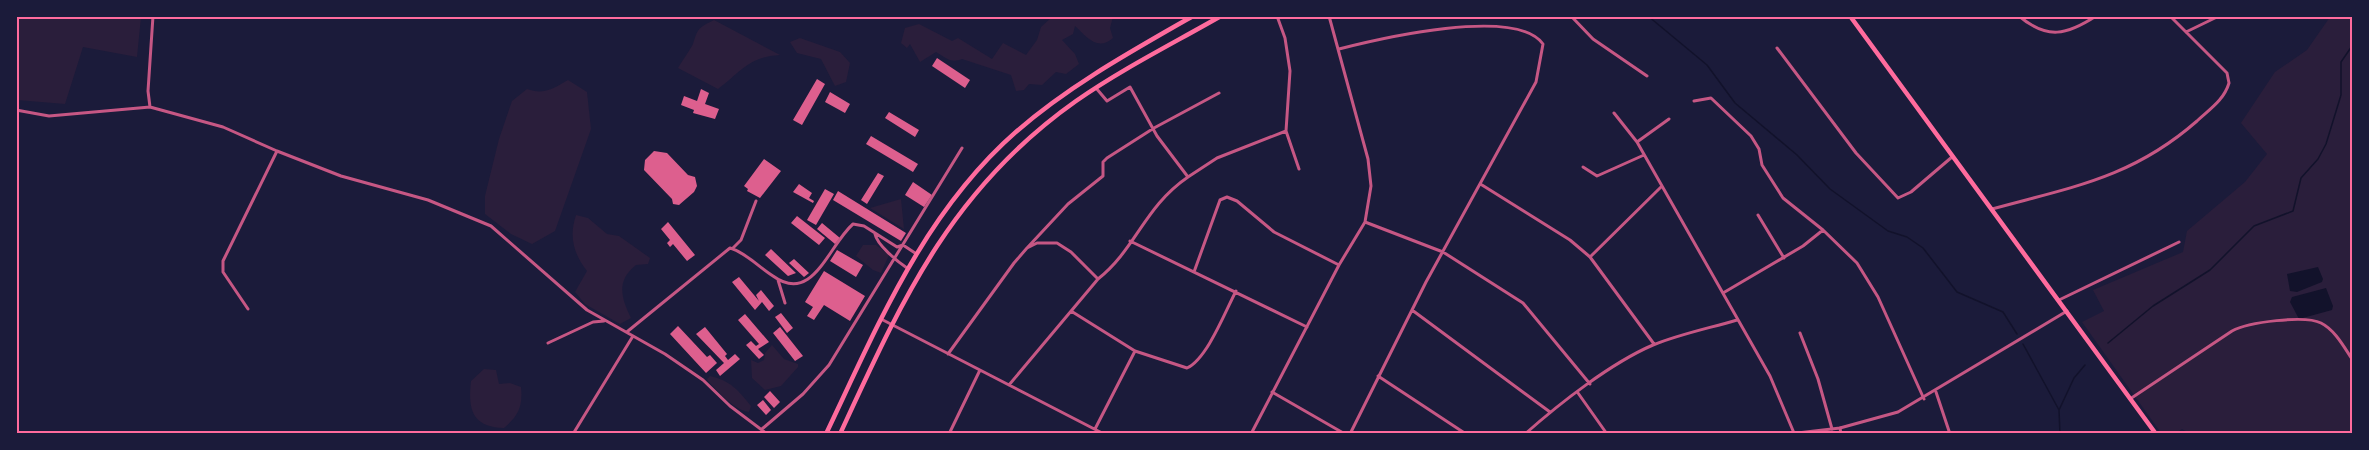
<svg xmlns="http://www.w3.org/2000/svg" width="2369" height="450" viewBox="0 0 2369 450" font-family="Poppins,sans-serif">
	<rect width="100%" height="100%" fill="#1b1b3a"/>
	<path fill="#2a1e3b" d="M16,17h125l-4,40 -54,-10 -18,57 -48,-4z
		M1052,17h61l-3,11 3,10c-16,14 -27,-2 -38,-12l-2,8 -11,6 13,14 4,10 -13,10 -10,-2 -14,13 -13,-1 -5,6 -8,1 -5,-16 -49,-16c-11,5 -17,-2 -26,-7l-16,10 -10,-18 -3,4 -6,-5 4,-15 14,-4 33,17 6,-3 34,21 11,-16 23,12 11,-15 4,-13z
		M2330,17h22v366l-2,8 2,42 -161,1 -9,-5 -6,4h-15l-79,-111 22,-11 -11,-21 90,-38 4,-21 58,-49 22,-28 -26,-31 34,-51 32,-22z
		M714,20l66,35c-32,2 -38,16 -62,34l-40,-21c4,-7 12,-18 15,-24 5,-16 5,-16 21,-24z
		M800,38l40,14 10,11 -4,19 -11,4 -14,-27 -24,-6 -7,-11z
		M568,80l19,12 4,37 -36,102 -23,13 -21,-10 -26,-20v-18l14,-57 13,-38 15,-12c16,6 26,0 41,-9z
		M901,199l3,30 -34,-21z
		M576,215l12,3 19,16 12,2 31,22 -2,6 -12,1c-20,16 -15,32 -5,53l-11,6 -35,-20 -10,-12 12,-21c-14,-18 -18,-35 -11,-56z
		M863,245h13l13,10 -8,18 -8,-3 -17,-14z
		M772,345l12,14 14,5v3l-17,19 -16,4 -13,-12 -1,-18 7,3 6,-3 1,-7z
		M484,369l12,1 3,14 11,-1 11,4c2,20 -3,29 -17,41 -33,-1 -36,-20 -33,-47z
		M710,376c21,5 28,14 41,30l-2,6c-15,-2 -29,-19 -40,-30l-2,-3z"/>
	<path fill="#12122b" d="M2318,267l5,12 -1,3 -25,10 -7,-1 -3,-17z
		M2326,288l7,18 -1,4 -33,9 -9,-17 2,-5z"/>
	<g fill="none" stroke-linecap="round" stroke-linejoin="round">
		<path stroke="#12122b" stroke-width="1.5" d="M1648,16l59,49 28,38 62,52 33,34 58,42 19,6 16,11 34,44 46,20 14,22
			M2108,343l45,-37 57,-36 44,-44 39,-15 8,-33 17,-19 8,-15 15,-49v-33l11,-16
			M2023,344l36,66 1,24
			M2059,410l15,-32 11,-13"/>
	</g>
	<path fill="#dd5f8e" d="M937,58l33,22 -5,8 -33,-22z
		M817,79l8,5 -23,41 -9,-5z
		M701,89l8,4 -4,11 14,5 -4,10 -22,-6 1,-3 -13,-5 3,-9 13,5z
		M830,92l20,12 -5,9 -20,-11z
		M889,112l30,18 -4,7 -30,-19z
		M871,136l47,28 -5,8 -47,-28z
		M654,151l13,2 21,22 7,2 2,9 -3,6 -15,13 -6,-1 -1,-5 -28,-29 1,-10z
		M764,159l17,12 -21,27 -13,-7 1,-2 -4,-3z
		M878,173l6,3 -17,28 -6,-4z
		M913,182l19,13 -8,12 -19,-12z
		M799,184l13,9 -3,5 5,3 -1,2 -20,-11z
		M825,189l9,5 -18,31 -9,-5z
		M838,191l68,42 -5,8 -68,-41z
		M797,216l28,22 -6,7 -28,-22z
		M668,222l27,33 -8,6 -14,-17 -3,3 -3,-4 3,-3 -9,-11z
		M822,223l18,15 -5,6 -18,-15z
		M771,249l25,24 -8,3 -23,-21z
		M837,250l26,15 -7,12 -26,-16z
		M794,259l15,14 -5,4 -15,-14z
		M824,271l41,25 -15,25 -26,-16 -10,15 -7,-4 6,-9 -8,-5z
		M739,277l20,24 -3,-6 5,-5 13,16 -5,5 -7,-9 -7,8 -23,-28z
		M781,313l12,15 -6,5 -12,-16z
		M745,314l24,28 -11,7 6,6 -5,4 -13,-14 5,-4 5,5 3,-2 -21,-24z
		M678,326l29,31 3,-2 7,8 -11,10 -36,-39z
		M705,327l22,27 -2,2 3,4 7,-6 5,5 -20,17 -4,-6 8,-7 -28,-29z
		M780,327l23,29 -8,5 -22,-28z
		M770,391l10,11 -6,6 -10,-11z
		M763,400l8,10 -5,5 -9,-10z"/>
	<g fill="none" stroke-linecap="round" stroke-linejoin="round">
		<path stroke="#c65784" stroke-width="3" d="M153,16l-5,75 2,16 73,20 54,24
			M1277,16l8,22 5,33 -4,60 13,38
			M1571,16l22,23 54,37
			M2186,32l33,-16
			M1777,48l79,105 42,45 13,-6 41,-35
			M1339,49c39,-10 177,-43 204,-5l-7,38 -110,200 -76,152
			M1694,101l17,-3 40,38 8,13 3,16 21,33 40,32 34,33 21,34 46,102
			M16,110l33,6 101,-9
			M1614,113l23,29 133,234 24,57
			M1637,142l32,-23
			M1583,167l14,9 47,-21
			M1188,177l29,-19 69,-27
			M1482,185l88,55 20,17 64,87
			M1992,209c80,-22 140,-31 205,-88 13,-12 27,-21 32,-38l-2,-10 -57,-57
			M1758,215l26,43
			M1365,222l78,30 80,51 67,81
			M875,234c2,11 23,28 32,34
			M1130,241l177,86
			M733,248l8,-8 15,-39
			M1027,248l41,-44 35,-28v-14l4,-4 47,-30 65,-35
			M1590,257l71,-70
			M1194,272l26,-72 7,-3 10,4 37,31 65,33
			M778,280l7,23
			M1723,293l80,-47 20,-16
			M2059,300l120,-58
			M248,309l-25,-37v-11l54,-110 64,25 87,24 63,26 96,84 78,44 38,26 27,26 37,28
			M1412,310l138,102
			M1071,311l64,40 52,17c20,-9 38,-56 49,-77
			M881,319l223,115
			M628,331l102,-83c15,4 30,20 43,28 40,29 55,-30 80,-52l11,2 33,21 6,-2 12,8
			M1800,333l18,46 14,50
			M548,343l45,-21 11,-1
			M948,354l66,-91 13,-15 10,-5h20l14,9 27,27
			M1378,376l88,58
			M1009,385l89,-106c38,-30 46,-72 90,-102l-31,-41 -27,-49 -23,14 -11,-13
			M1272,392l73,42
			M1936,392l14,42
			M1578,393l29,41
			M2130,399l102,-68c16,-9 73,-16 89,-8 14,7 23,24 31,36
			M1840,428l1,6
			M762,429l41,-35 26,-29 133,-217
			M1095,429l40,-78
			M573,434l60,-98
			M949,434l31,-64
			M1251,434l88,-169 26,-43 6,-36 -3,-27 -39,-143
			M1525,434c35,-31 86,-71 128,-89 27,-11 57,-17 84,-25"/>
		<path stroke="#c65784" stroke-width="3" d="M2019,16c28,24 48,19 77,0
			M1789,434l51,-6 58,-16 169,-101"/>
		<path stroke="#ff6b9d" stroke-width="4.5" d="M1850,16l306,418
			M826,434c52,-109 98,-222 191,-303 53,-46 115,-80 176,-115
			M840,434c62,-134 111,-245 236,-333 46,-32 96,-57 145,-85"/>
	</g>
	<rect width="2369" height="450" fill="none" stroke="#1b1b3a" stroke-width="36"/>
	<rect x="18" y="18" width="2333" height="414" fill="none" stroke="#ff6b9d" stroke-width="2"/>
</svg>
